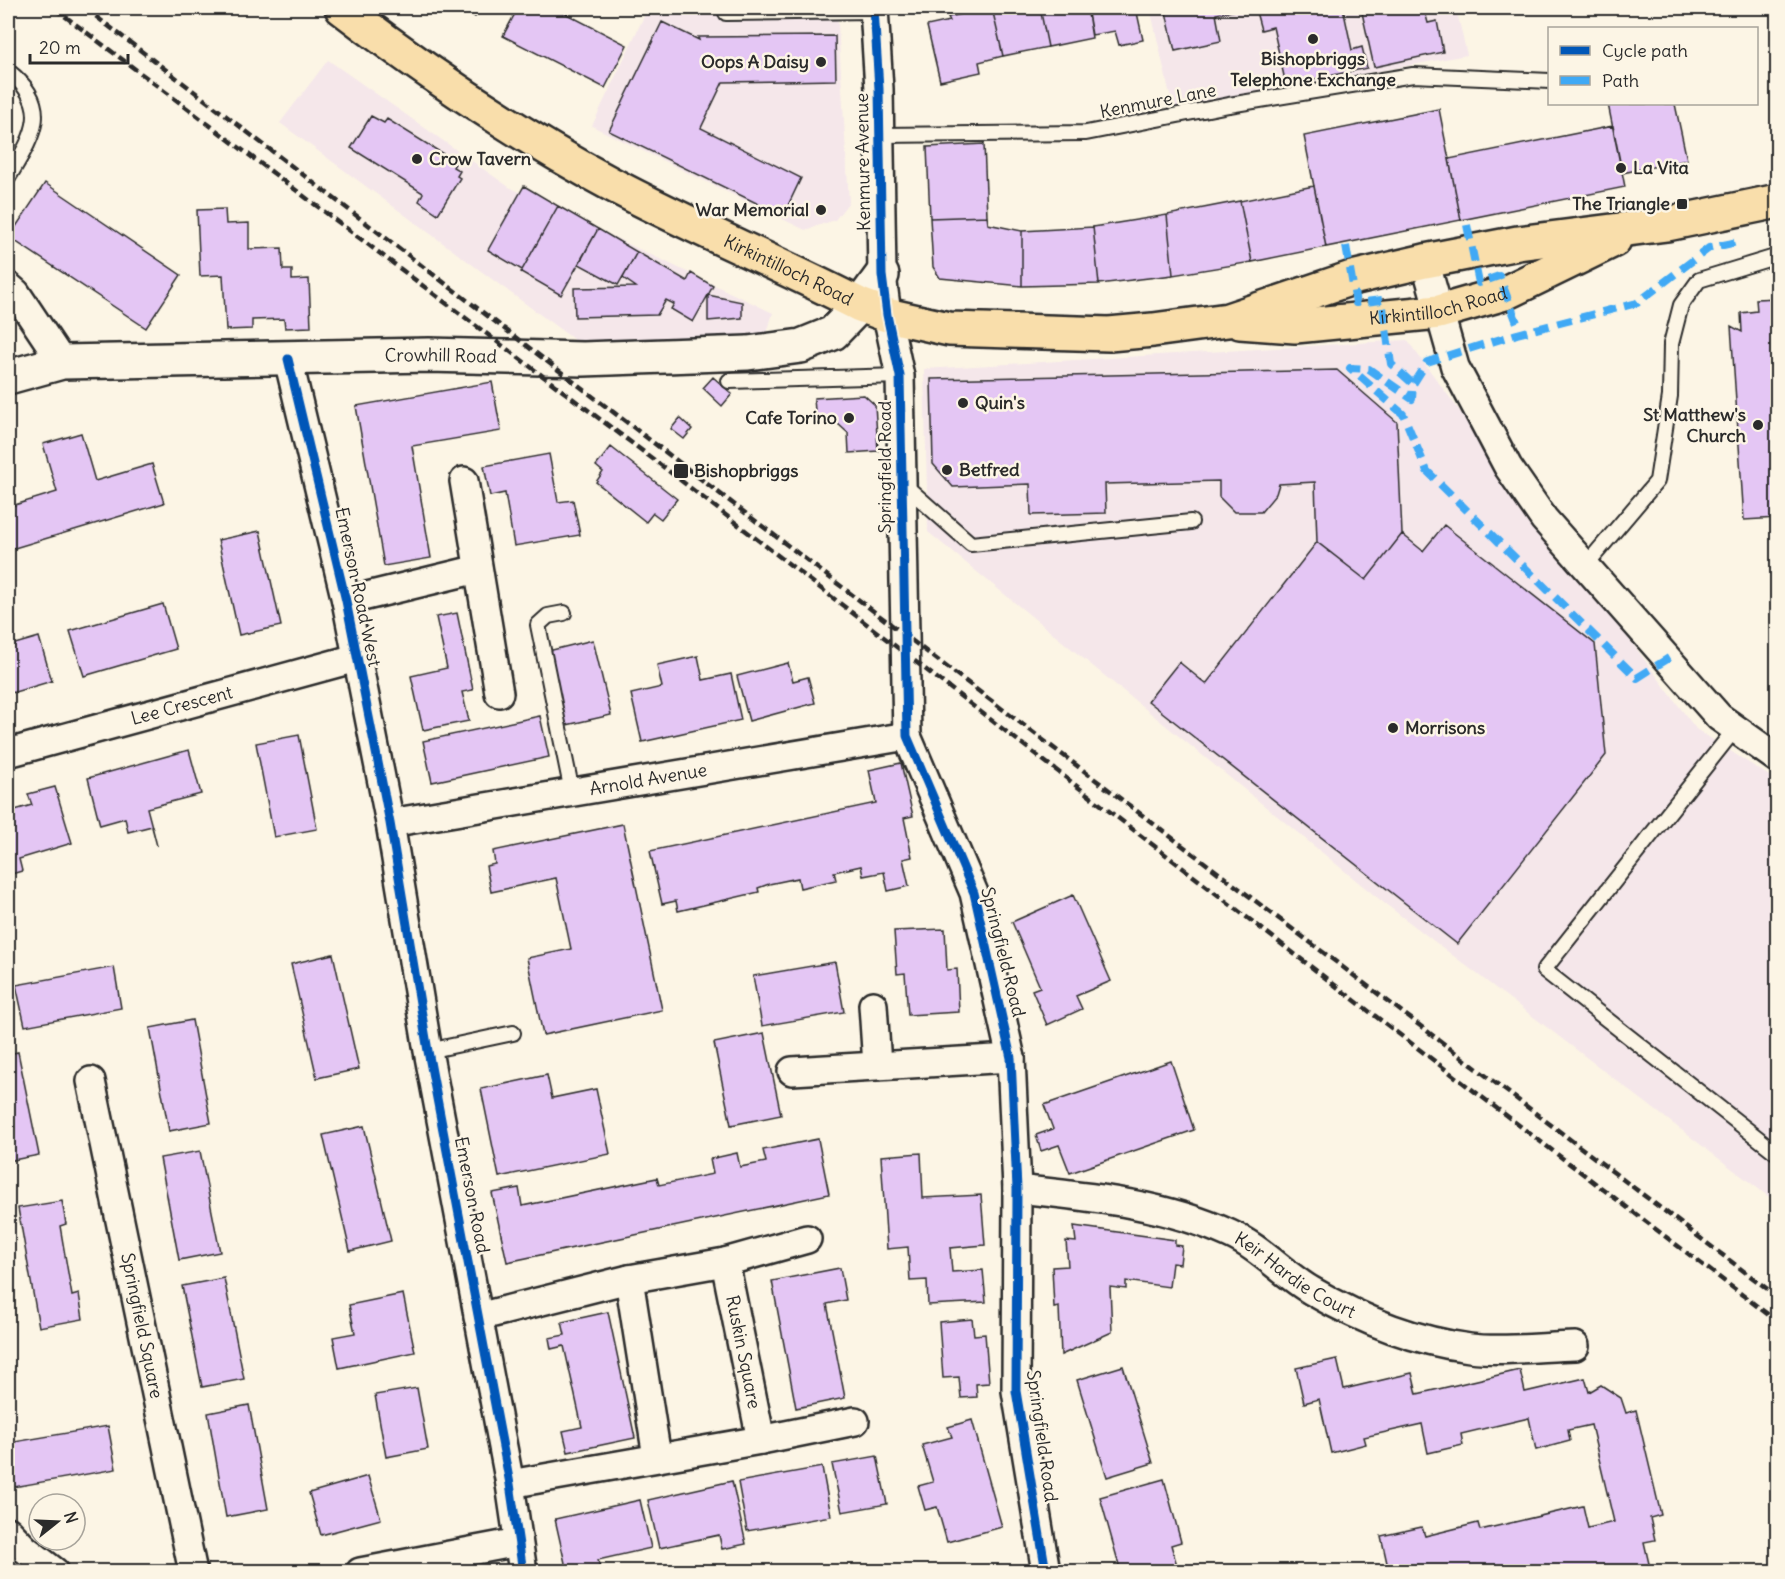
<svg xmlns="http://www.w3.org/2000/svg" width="1785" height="1579" viewBox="0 0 1785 1579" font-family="Delius,sans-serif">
	<rect width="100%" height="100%" fill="#fcf5e5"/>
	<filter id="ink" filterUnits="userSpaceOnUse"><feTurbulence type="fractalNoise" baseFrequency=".0167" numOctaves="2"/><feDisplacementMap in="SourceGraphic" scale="12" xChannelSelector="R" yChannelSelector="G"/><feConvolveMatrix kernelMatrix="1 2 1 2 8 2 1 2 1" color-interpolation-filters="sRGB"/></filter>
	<g filter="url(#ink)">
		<path fill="#f5e7ea" d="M648,8h189l12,194 -14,18 -30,10 -213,-104z
			M1150,8h306l11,47 -294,53z
			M328,60l181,127 264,126 -6,20 -187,11 -300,-221z
			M1407,340l289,389 81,52v422l-398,-304 -451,-367 -4,-163z"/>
		<path fill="#e4c6f4" stroke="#2b2b2b" stroke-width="1.5" d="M462,8h20l-7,9z
			M518,8h37l72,37 -22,43 -102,-52z
			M992,8l11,48 -24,6 2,10 -41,9 -13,-55 23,-5 -2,-4z
			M992,8h48l8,39 -45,9z
			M1040,8h47l5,30 -44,9z
			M1087,8h49l7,32 -24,5 -4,-14 -23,4z
			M1165,8h83l-32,6 5,27 -46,10z
			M1255,8h88l9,42 10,-3 5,21 -81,17 -13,-58 -12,3z
			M1361,8h63l4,15 9,-2 6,31 -69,15z
			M662,22l37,18 -1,-3 137,-1 1,44 -113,2 -22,46 100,50 -18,38 -174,-85z
			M1608,104h67l12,56 -65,13z
			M1439,109l22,111 -135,27 -22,-111z
			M371,116l13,7 3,-4 69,43 -3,5 7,4 -3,5 3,2 -22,36 -19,-13 4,-8 -72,-45z
			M1613,126l12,61 -164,33 -12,-61z
			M984,144l3,72 -57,2 -3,-71z
			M45,183l136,92 -35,53 -137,-91z
			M524,186l34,20 -36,64 -34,-20z
			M1314,186l12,61 -74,15 -12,-61z
			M1240,201l12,61 -79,13 -6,-60z
			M558,206l40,23 -37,66 -40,-23z
			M225,209l1,15 23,-1v26l33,-1 1,22h9v10l17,-1 2,48 -26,1 -1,-9 -32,1v9l-26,1 -3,-55 -23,1 -3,-66z
			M1167,215l6,60 -74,9 -6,-57z
			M987,216l1,8 34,7v55l-82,-8 -7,-11 -3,-49z
			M1093,227l6,57 -77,2v-55z
			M598,229l39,23 -19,33 -39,-21z
			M637,252l50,29 4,-8 22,13 -20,36 -22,-13 3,-5 -8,-4 -9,15 -82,2 -1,-29 62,-1 -13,-9z
			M708,295l34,7v16l-34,3z
			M1778,298v220l-34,2 -13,-194 11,6 -1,-19 16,-2 -1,-12z
			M1337,370l60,52 5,112 -36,46 -49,-38 -2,-60 -36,2 -3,10 -15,18h-27l-15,-15v-16l-114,3 1,29 -75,2 -1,-31 -77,3 -20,-23 -2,-85z
			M713,377l19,17 -10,12 -19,-18z
			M492,382l9,49 -89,15 19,112 -47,8 -28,-160z
			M864,395l11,10 3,46 -29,2 -1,-20 -10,-9 -22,1 -2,-27z
			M680,418l12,11 -8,10 -13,-10z
			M81,433l14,48 57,-17 12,39 -156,47v-43l49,-15 -14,-48z
			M611,447l66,52 -16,20 -8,-6 -7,9 -50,-40 7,-10 -7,-6z
			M549,454l9,48 15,-2 7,35 -66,11 -9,-53 -15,3 -6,-30z
			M1444,525l151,119 11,111 -149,189 -309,-243 31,-39 27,22 111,-142 49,38 36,-46 21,17z
			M260,531l21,95 -42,9 -21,-95z
			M163,604l13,45 -92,27 -14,-45z
			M457,613l16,77 -11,2 7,29 -46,9 -12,-54 36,-8 -11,-51z
			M39,637l13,44 -44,13v-48z
			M593,640l18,75 -49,11 -18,-74z
			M698,656l5,24 28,-6 10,46 -99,22 -11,-48 31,-7 -5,-22z
			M788,663l5,18 15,-4 7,26 -66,18 -12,-45z
			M540,716l9,41 -117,25 -9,-41z
			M299,735l18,94 -43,8 -18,-94z
			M189,750l12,44 -54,14 10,38 -5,-20 -24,6 -3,-14 -25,7 -12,-47z
			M901,763l12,53 -9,2 8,39 -9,2 6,27 -21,5 -4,-19 -21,4 -2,-10 -27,6 2,8 -36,8 -2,-10 -29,6 -11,4 1,4 -81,19 -2,-10 -14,3 -12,-53 226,-48 -7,-33z
			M55,787l17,56 -53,16 3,12 -14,4v-63l24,-7 -4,-11z
			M623,824l39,186 -119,25 -16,-77 44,-9 -15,-71 -65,14 -5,-26 9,-2 -2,-13z
			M1073,895l38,86 -35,15 6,13 -35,16 -15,-35 8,-3 -28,-65z
			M945,929l2,41 10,-1 2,43 -51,3 -3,-42 -8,1 -3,-43z
			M333,954l26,115 -42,9 -26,-114z
			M835,962l9,50 -82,14 -9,-50z
			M114,967l7,41 -96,18 -9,-41z
			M192,1020l19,103 -42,8 -19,-103z
			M764,1033l17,82 -50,10 -17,-82z
			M18,1052l21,103 -31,6v-107z
			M1171,1061l23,69 -124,43 -11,-28 -18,6 -5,-16 17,-6 -9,-24z
			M547,1075l5,23 44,-9 14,65 -111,23 -18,-88z
			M364,1126l27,115 -41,10 -27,-116z
			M818,1139l11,55 -322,68 -15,-69 27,-5 3,18 135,-28 2,7 54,-11 -3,-15 27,-6 3,14 26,-5 -3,-12z
			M200,1151l20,101 -41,8 -19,-102z
			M921,1153l2,45 58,-3 4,50 -35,3 2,24 31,-2 3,32 -58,3 -1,-25 -17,1 -2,-34 -21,2 -6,-93z
			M62,1201l4,23 -6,2 12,70 7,-2 4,25 -44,8 -21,-119z
			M1074,1226l101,14v5l7,1 -2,18 -8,-1 -3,24 -43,-6v8l-16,-2 2,45 -51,23 -2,-48 -5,1 -2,-41 16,-1 -2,-25 10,1z
			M840,1268l6,32 -19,4 18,94 -49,10 -24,-127z
			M224,1278l20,101 -42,8 -20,-101z
			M403,1294l12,58 -76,16 -6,-31 22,-4 -6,-28z
			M608,1312l27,126 -67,14 -5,-21 19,-4 -18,-81 -13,3 -2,-11 16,-3 -3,-13z
			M972,1319l2,16 11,-1 4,49 -13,1 1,13 -16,1 -2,-21 -16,1 -4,-56z
			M1337,1359l7,30 68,-16 5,21 103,-24 5,22 60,-14 4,14 12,-7 20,13 5,15 10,-3 25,105 -11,3 5,22 -11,2 6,26 -13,4h-248l-8,-36 41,-9 3,9 53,-13 2,7 103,-24 5,22 26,-6 -23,-97 -23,5 2,11 -34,9 -7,-32 -68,16 2,11 -35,8 -6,-29 -58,13 2,7 -35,9 -12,-54 -15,4 -8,-35z
			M1123,1366l30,97 -46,14 -30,-97z
			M417,1388l11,61 -42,8 -11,-62z
			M249,1405l19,104 -42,8 -18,-104z
			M972,1420l30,107 -55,15 -10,-35 -12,3 -7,-24 15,-4 -11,-37 30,-8 -4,-10z
			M108,1426l8,43 -102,18 -6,-44z
			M877,1456l10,48 -45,8 -10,-48z
			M822,1467l9,49 -84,15 -9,-49z
			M368,1476l13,43 -60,16 -12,-42z
			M1164,1479l17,63 -10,3 8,27h-58l-21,-75z
			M732,1481l14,63 -24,5 -3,-14 -60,13 -11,-48z
			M640,1500l11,48 -53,12 3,12h-34l-12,-53z"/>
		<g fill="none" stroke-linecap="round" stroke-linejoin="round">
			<g stroke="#2b2b2b" stroke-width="18">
				<path id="service" d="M726,13l149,-2
					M8,71c47,36 23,68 0,107
					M880,135l206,-2 143,-28 184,-30 137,6
					M729,381l171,-5
					M902,483l69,61 220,-22
					M1586,565l71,-84 13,-85 1,-52 10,-39 18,-25 79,-24
					M564,613l-16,3 -10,9 34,167
					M1735,729l-191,241 234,184
					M428,1051l85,-18"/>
			</g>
			<g stroke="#2b2b2b" stroke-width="32">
				<g id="minor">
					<path d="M874,8l5,81 3,186 5,40 13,61 7,360 67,157 37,165 6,131 -1,202 30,181"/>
					<path d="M1425,261l30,106 53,100 36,52 175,198 59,42"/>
					<path d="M8,286l8,7 46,69"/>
					<path d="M288,359l58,242 44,222 38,228 82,433 13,88"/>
					<path d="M464,481l35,212"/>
					<path d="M346,601l132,-32"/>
					<path id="s1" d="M8,753l348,-95"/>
					<path id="s2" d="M390,823l517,-87"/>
					<path d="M873,1005l4,60"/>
					<path d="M792,1071l219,-13"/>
					<path id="s3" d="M91,1081l102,491"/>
					<path id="s4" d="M1017,1189c73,8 145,14 213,45 31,14 54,41 82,57 48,28 103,50 158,57 34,4 71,-1 105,-2"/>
					<path id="s5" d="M725,1262l36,178"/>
					<path d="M629,1279l28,178"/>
					<path d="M478,1317l151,-38 96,-17 82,-23"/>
					<path d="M510,1484l251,-44 94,-19"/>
					<path d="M8,1531l17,18 30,23"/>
					<path d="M360,1572l158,-30"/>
				</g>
			</g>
			<g stroke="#2b2b2b" stroke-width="38">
				<g id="tertiary">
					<path id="s6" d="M8,377l54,-15 367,-7 154,4 165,-6 53,-7 32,-13 27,-28 22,-30"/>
				</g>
			</g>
			<g stroke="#2b2b2b" stroke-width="38">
				<g id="primary">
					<path id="s7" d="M342,8c85,65 174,125 269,176 81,43 167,79 249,121l27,10 62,14 160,5 44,-4 75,-10 124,-42 73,-17 93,-18 149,-19 111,-23"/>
					<path id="s8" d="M1240,322l55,4 144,-14 66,-19 109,-53"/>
				</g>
			</g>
			<use href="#service" stroke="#fcf5e5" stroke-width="14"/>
			<use href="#minor" stroke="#fcf5e5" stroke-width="27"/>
			<use href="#tertiary" stroke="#fcf5e5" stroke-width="33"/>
			<use href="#primary" stroke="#f9deab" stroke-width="33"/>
			<path stroke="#2b2b2b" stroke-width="4.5" stroke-dasharray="9 4.5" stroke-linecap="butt" d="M54,8l595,448 696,537 433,329
				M85,8l842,644 851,645"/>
			<path stroke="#3fa9f5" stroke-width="8" stroke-dasharray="15 8" stroke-linecap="butt" d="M1467,225l12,58 20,-7 22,57
				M1346,246l10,57 26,-3 9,64 22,20
				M1669,658l-32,20 -210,-207 -24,-57 -53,-46 19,1 43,30 1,-15 14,-22 90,-28 120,-31 72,-55 33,-7"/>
			<g stroke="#fcf5e5" stroke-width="13">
				<path id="cycleway" d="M874,8l5,81 3,186 5,40 13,61 7,360 67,157 37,165 6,131 -1,202 30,181
					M288,359l58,242 44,222 38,228 82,433 13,88"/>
			</g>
			<use href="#cycleway" stroke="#0057b8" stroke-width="9"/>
		</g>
	</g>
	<g fill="#2b2b2b" stroke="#fcf5e5" stroke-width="2">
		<circle cx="1313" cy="39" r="6"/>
		<circle cx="821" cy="62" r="6"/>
		<circle cx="417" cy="159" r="6"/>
		<circle cx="1621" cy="168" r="6"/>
		<rect x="1676" y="198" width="12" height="12" rx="3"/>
		<circle cx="821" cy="210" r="6"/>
		<circle cx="963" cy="403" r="6"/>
		<circle cx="849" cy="418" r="6"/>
		<circle cx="1758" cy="425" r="6"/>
		<circle cx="947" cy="470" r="6"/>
		<rect x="673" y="463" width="16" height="16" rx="3"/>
		<circle cx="1393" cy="728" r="6"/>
	</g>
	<g text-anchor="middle" stroke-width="5" stroke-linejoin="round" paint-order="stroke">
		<g font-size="18" font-weight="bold" fill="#2b2b2b" stroke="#fcf5e5" text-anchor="start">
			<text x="1313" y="65" text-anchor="middle">Bishopbriggs<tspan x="1313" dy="21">Telephone Exchange</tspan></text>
			<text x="809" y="68" text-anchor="end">Oops A Daisy</text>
			<text x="429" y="165">Crow Tavern</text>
			<text x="1633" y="174">La Vita</text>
			<text x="1670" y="210" text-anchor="end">The Triangle</text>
			<text x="809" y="216" text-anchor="end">War Memorial</text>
			<text x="975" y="409">Quin's</text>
			<text x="1746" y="421" text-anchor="end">St Matthew's<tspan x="1746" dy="21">Church</tspan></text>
			<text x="837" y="424" text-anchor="end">Cafe Torino</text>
			<text x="959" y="476">Betfred</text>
			<text x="694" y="477">Bishopbriggs</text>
			<text x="1405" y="734">Morrisons</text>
		</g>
		<g font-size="18" fill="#2b2b2b" stroke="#fcf5e5">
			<text transform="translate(1158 101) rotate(-11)" y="6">Kenmure Lane</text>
			<text transform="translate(863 162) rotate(-91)" y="6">Kenmure Avenue</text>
			<text dy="6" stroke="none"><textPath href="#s7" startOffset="519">Kirkintilloch Road</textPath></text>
			<text dy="6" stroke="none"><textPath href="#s8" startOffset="200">Kirkintilloch Road</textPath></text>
			<text dy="6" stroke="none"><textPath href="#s6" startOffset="435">Crowhill Road</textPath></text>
			<text transform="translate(885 467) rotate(-90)" y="6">Springfield Road</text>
			<text transform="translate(358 587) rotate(78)" y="6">Emerson Road West</text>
			<text dy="6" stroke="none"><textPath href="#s1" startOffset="180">Lee Crescent</textPath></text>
			<text dy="6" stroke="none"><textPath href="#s2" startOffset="262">Arnold Avenue</textPath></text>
			<text transform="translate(1003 952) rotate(76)" y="6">Springfield Road</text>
			<text transform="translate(472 1195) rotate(79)" y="6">Emerson Road</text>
			<text dy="6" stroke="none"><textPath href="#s4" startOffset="296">Keir Hardie Court</textPath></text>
			<text dy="6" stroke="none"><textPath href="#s3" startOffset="250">Springfield Square</textPath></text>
			<text dy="6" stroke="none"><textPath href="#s5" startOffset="92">Ruskin Square</textPath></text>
			<text transform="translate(1042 1436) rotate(82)" y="6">Springfield Road</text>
		</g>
	</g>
	<rect width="1785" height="1579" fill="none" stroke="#fcf5e5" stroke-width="30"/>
	<rect x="15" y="15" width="1755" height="1549" fill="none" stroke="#2b2b2b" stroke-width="2" filter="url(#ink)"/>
	<rect x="1548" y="27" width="210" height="78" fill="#fcf5e5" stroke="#a8a49b" stroke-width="1.5"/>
	<rect x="1560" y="46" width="30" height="9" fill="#0057b8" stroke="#a8a49b" stroke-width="1.5"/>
	<text x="1602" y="57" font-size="18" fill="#2b2b2b">Cycle path</text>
	<rect x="1560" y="76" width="30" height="9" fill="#3fa9f5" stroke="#a8a49b" stroke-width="1.5"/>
	<text x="1602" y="87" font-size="18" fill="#2b2b2b">Path</text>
	<g transform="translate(57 1522) rotate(72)"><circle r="28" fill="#fcf5e5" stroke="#a8a49b" stroke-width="1.5"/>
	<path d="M0-4.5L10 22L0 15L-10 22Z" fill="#2b2b2b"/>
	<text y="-9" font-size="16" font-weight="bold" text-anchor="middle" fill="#2b2b2b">N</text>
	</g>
	<path d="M30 54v9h98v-9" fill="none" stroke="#2b2b2b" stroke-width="3"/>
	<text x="39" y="54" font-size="18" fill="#2b2b2b" stroke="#fcf5e5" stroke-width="4.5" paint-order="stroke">20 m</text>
</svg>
